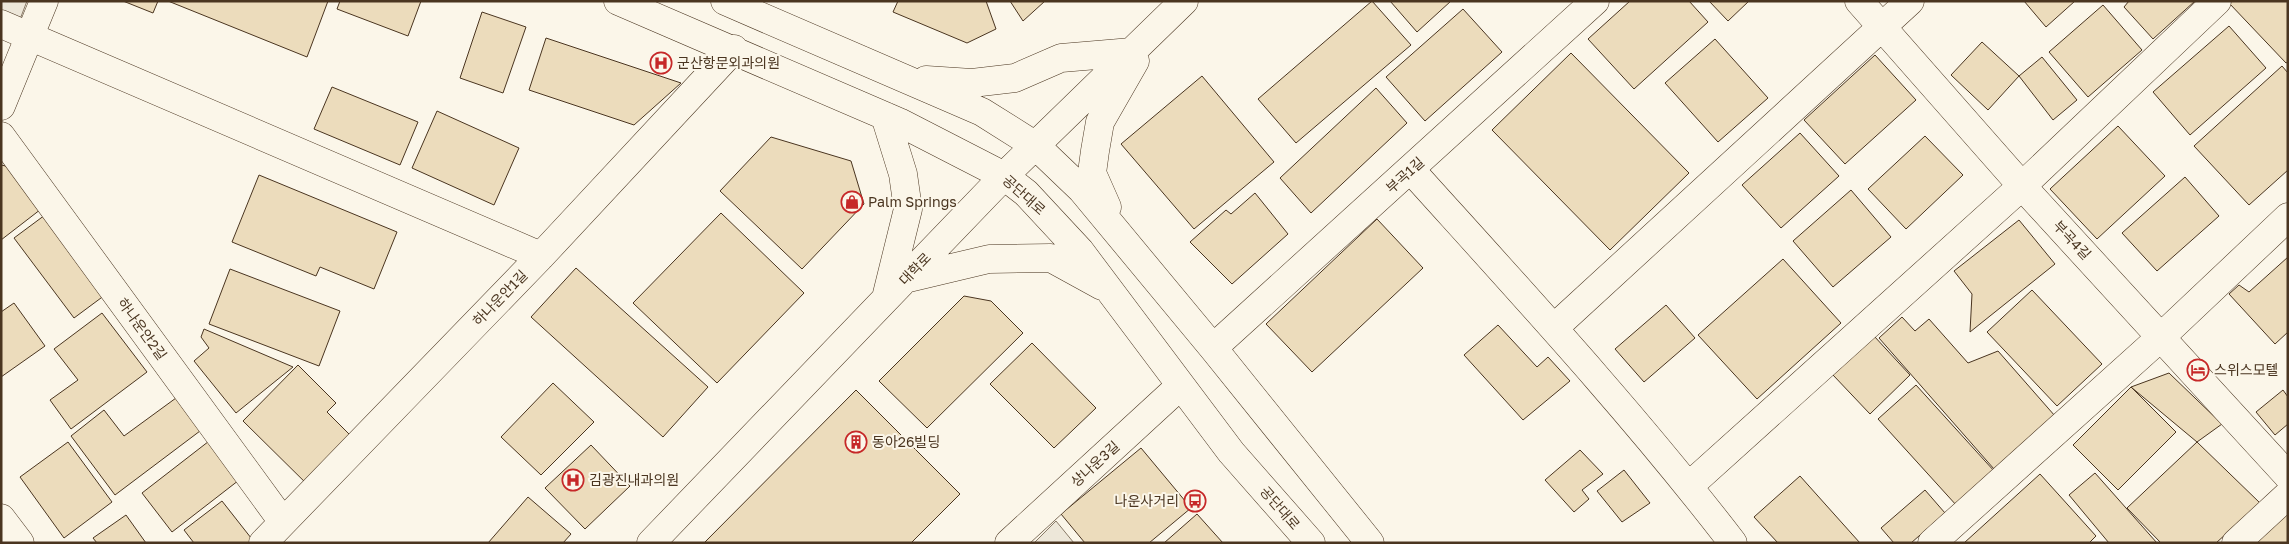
<svg xmlns="http://www.w3.org/2000/svg" width="2289" height="544" viewBox="0 0 2289 544" font-family="'Golos Text','Noto Sans KR',sans-serif">
	<rect width="100%" height="100%" fill="#fbf6e9"/>
	<path fill="#ede7d9" stroke="#887966" d="M1,1h26l-8,21 -18,-7z
		M1056,521l18,22h-40z"/>
	<path fill="#ecdcbc" stroke="#4a3520" d="M123,1h35l-5,12z
		M168,1h160l-21,56z
		M340,1h81l-13,35 -71,-27z
		M898,1h88l10,28 -29,14 -74,-31z
		M1010,1h35l-22,20z
		M1372,1l39,44 -115,98 -38,-44z
		M1390,1h61l-34,31z
		M1630,1h59l19,21 -74,67 -46,-50z
		M1709,1h40l-21,20z
		M2024,1h51l-29,26z
		M2129,1h66l-42,38 -29,-32z
		M2231,1h57v61l-2,1 -57,-60z
		M2103,5l39,45 -54,47 -39,-45z
		M1463,9l39,43 -77,69 -39,-44z
		M482,12l44,15 -23,66 -43,-15z
		M2229,26l37,42 -76,67 -37,-43z
		M546,38l135,45 -47,42 -105,-35z
		M1715,39l53,59 -50,44 -53,-59z
		M1982,42l37,34 -31,34 -37,-35z
		M1571,53l118,120 -79,77 -118,-120z
		M1875,55l41,45 -71,64 -41,-44z
		M2042,57l35,43 -24,20 -34,-44z
		M2282,66l6,7v97l-39,35 -55,-59z
		M1202,76l72,86 -80,67 -73,-85z
		M332,87l86,35 -18,43 -86,-36z
		M1376,88l31,35 -96,90 -31,-35z
		M437,111l82,37 -25,57 -82,-37z
		M2118,126l47,50 -68,63 -47,-50z
		M1800,133l39,43 -58,52 -39,-43z
		M1925,136l38,39 -57,54 -38,-40z
		M771,137l80,24 13,43 -62,65 -82,-78z
		M1,165l14,3 30,38 -44,34z
		M259,175l138,57 -23,57 -54,-22 -4,9 -84,-34z
		M2185,177l34,39 -62,55 -35,-38z
		M1851,190l40,47 -58,50 -40,-46z
		M1255,193l33,41 -56,50 -42,-42 36,-32 5,4z
		M721,213l83,80 -87,90 -84,-80z
		M45,215l60,80 -31,23 -60,-80z
		M1377,219l46,49 -111,104 -46,-48z
		M2019,220l36,44 -85,68 2,-38 -18,-23z
		M2288,257v75l-13,12 -46,-50 10,-9 10,7z
		M1783,259l58,64 -84,76 -59,-64z
		M576,268l132,119 -45,50 -132,-120z
		M230,269l110,42 -21,55 -110,-42z
		M2032,290l70,74 -45,42 -70,-74z
		M964,296l27,5 32,32 -96,95 -48,-47z
		M14,303l31,43 -44,31v-65z
		M1666,305l29,33 -51,44 -29,-33z
		M102,313l45,59 -76,57 -21,-29 28,-20 -24,-31z
		M1902,317l13,14 14,-12 39,44 30,-12 57,65 -61,53 -115,-131z
		M1498,325l39,42 11,-10 22,24 -47,39 -59,-65z
		M204,329l89,38 -57,46 -42,-52 15,-13 -8,-11z
		M1874,336l36,39 -40,39 -37,-39z
		M1032,343l64,65 -42,40 -64,-64z
		M298,365l38,38 -9,9 36,36 -46,46 -74,-73z
		M2169,373l53,51 -25,18 -66,-55z
		M553,383l41,39 -53,53 -40,-38z
		M1916,385l79,87 -38,34 -79,-87z
		M2131,387l45,45 -58,58 -45,-45z
		M856,390l104,104 -49,49h-207z
		M2283,390l5,7v27l-13,11 -19,-23z
		M176,398l24,33 -85,64 -44,-59 33,-26 20,26z
		M213,438l30,39 -71,55 -30,-39z
		M68,442l44,60 -48,36 -44,-61z
		M2197,442l63,61 -44,40h-55l-34,-35z
		M591,445l39,41 -45,43 -40,-41z
		M1141,448l50,60 -42,35h-64l-24,-29z
		M1580,450l23,24 -21,16 7,9 -15,13 -29,-32z
		M1624,470l26,33 -28,19 -25,-31z
		M2095,473l62,70h-48l-40,-48z
		M2040,474l56,62 -7,7h-125z
		M1800,476l60,67h-82l-24,-26z
		M1925,490l20,23 -34,30h-17l-13,-15z
		M528,497l43,37 -8,9h-75z
		M222,501l33,42h-61l-10,-13z
		M2288,511v32h-39z
		M1197,514l26,29h-59z
		M126,515l20,28h-49l-4,-5z"/>
	<g fill="none" stroke-linecap="round" stroke-linejoin="round">
		<g stroke="#4a3520" stroke-width="29">
			<path id="minor" d="M618,1l281,121 105,54 22,17 54,58 151,201 80,91
				M725,1l257,111 54,34 46,44 131,158 157,195
				M1859,1l163,185 266,290
				M1,24l540,232
				M926,80l46,3 43,-5 46,-20 71,-6
				M1,106l43,-105
				M885,116l18,58 5,35 -22,89
				M1,136l282,386
				M1411,170c110,122 222,243 322,373
				M1107,207l-15,-34 3,-22 5,-29 35,-61
				M905,279l84,-20 62,-1 51,28
				M1554,328l356,-327
				M1213,348l382,-347
				M1689,486l333,-300 195,-185
				M1,518l19,25
				M263,543l278,-287 193,-207
				M651,543l353,-367 180,-175
				M1009,543l171,-157
				M1932,543l229,-206 127,-120
				M2236,543l52,-48"/>
		</g>
		<use href="#minor" stroke="#fbf6e9" stroke-width="28"/>
	</g>
	<defs>
		<g id="hospital-ring" transform="scale(1.125)"><circle r="9.5" fill="#fbf6e9" stroke="#c62828" stroke-width="1.5"/><path d="M-5-5h3v3.5h4V-5h3V5h-3V1.5h-4V5h-3Z" fill="#c62828"/></g>
		<g id="shop-ring" transform="scale(1.125)"><circle r="9.5" fill="#fbf6e9" stroke="#c62828" stroke-width="1.5"/><path d="M-5-2.5h2.3a2.7 3.5 0 0 1 5.4 0H5L5.5 6h-11ZM-1.5-2.5h3a1.5 2.3 0 0 0-3 0Z" fill="#c62828"/></g>
		<g id="hotel-ring" transform="scale(1.125)"><circle r="9.5" fill="#fbf6e9" stroke="#c62828" stroke-width="1.5"/><path d="M-6-4.5h1.5V1H6V5H4.5V3h-9V5H-6ZM-4 0a1.8 1.8 0 1 1 3.6 0ZM.5 0V-2.5h3Q6-2.5 6 0Z" fill="#c62828"/></g>
		<g id="building-ring" transform="scale(1.125)"><circle r="9.5" fill="#fbf6e9" stroke="#c62828" stroke-width="1.5"/><path d="M-4-6H4V6H1V3H-1V6H-4ZM-2.5-4.3h1.7v1.8h-1.7ZM.8-4.3h1.7v1.8H.8ZM-2.5-1h1.7V.8h-1.7ZM.8-1h1.7V.8H.8Z" fill="#c62828"/></g>
		<g id="bus-ring" transform="scale(1.125)"><circle r="9.5" fill="#fbf6e9" stroke="#c62828" stroke-width="1.5"/><path d="M-5-6H5V4H4V6H2V4H-2V6H-4V4H-5ZM-3.5-4V0h7V-4ZM-3.5 1.2v1.5H-2V1.2ZM2 1.2v1.5H3.5V1.2Z" fill="#c62828"/></g>
	</defs>
	<g fill-rule="evenodd">
		<use href="#hospital-ring" x="661" y="63"/>
		<use href="#shop-ring" x="852" y="202"/>
		<use href="#hotel-ring" x="2198" y="370"/>
		<use href="#building-ring" x="856" y="442"/>
		<use href="#hospital-ring" x="573" y="480"/>
		<use href="#bus-ring" x="1195" y="501"/>
	</g>
	<g text-anchor="middle" stroke-width="4" stroke-linejoin="round" paint-order="stroke">
		<g font-size="14" fill="#4a3520" stroke="#fbf6e9" text-anchor="start">
			<text x="677" y="68">군산항문외과의원</text>
			<text x="868" y="207">Palm Springs</text>
			<text x="2214" y="375">스위스모텔</text>
			<text x="872" y="447">동아26빌딩</text>
			<text x="589" y="485">김광진내과의원</text>
			<text x="1179" y="506" text-anchor="end">나운사거리</text>
		</g>
		<g font-size="14" fill="#4a3520" stroke="#fbf6e9">
			<text transform="translate(1405 175) rotate(-42)" y="5">부곡1길</text>
			<text transform="translate(1024 195) rotate(42)" y="5">공단대로</text>
			<text transform="translate(2072 240) rotate(47)" y="5">부곡4길</text>
			<text transform="translate(915 269) rotate(-46)" y="5">대학로</text>
			<text transform="translate(500 298) rotate(-46)" y="5">하나운안1길</text>
			<text transform="translate(142 329) rotate(54)" y="5">하나운안2길</text>
			<text transform="translate(1095 464) rotate(-42)" y="5">상나운3길</text>
			<text transform="translate(1280 508) rotate(49)" y="5">공단대로</text>
		</g>
	</g>
	<rect width="2289" height="544" fill="none" stroke="#4a3520" stroke-width="5"/>
</svg>
